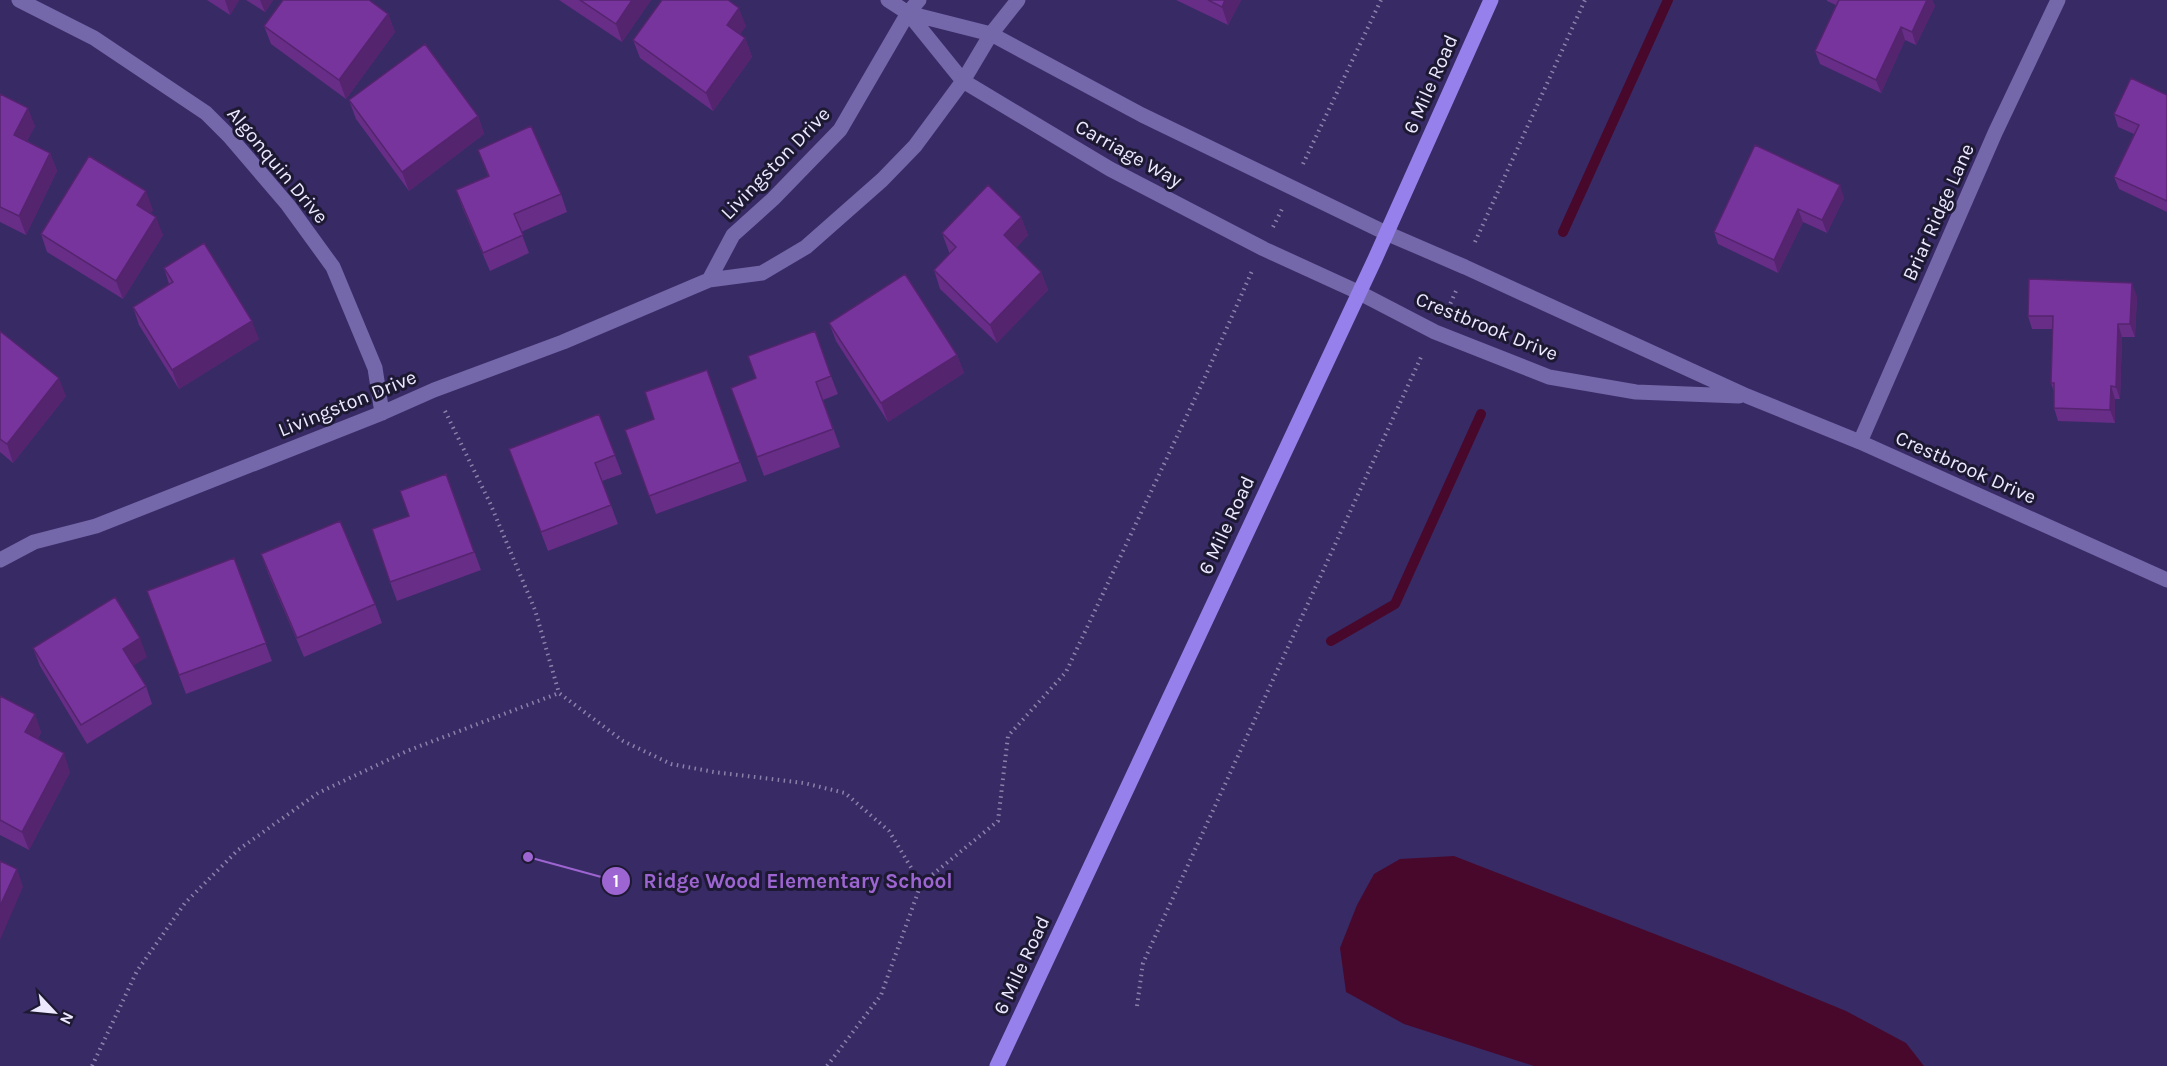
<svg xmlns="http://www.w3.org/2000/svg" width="2167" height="1066" viewBox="0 0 2167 1066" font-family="Karla,sans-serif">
	<rect width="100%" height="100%" fill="#382a64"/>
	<path fill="#48082c" d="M1454,856l278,108 114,47 60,32 18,23h-390l-130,-42 -58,-32 -6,-44 17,-43 17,-31 26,-15z"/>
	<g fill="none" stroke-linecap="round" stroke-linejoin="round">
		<path stroke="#48082c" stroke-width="10" d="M1563,232l105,-232
			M1331,641l64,-37 86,-190"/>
		<path stroke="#8b82ab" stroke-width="4" stroke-dasharray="1.5 4.5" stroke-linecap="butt" d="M1303,164l78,-164
			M1273,227l9,-18
			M1475,242l110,-242
			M1448,309l8,-18
			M445,411l45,92 45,107 24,83 64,48 48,23 43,8 90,11 41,10 44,38 32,53
			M1137,1006l6,-43 279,-608
			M92,1066l45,-95 48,-68 53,-53 80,-57 89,-42 152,-58
			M827,1066l54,-71 40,-111 77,-63 10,-85 58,-64 140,-297 46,-104"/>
		<path stroke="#7467aa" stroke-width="15" d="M19,0l75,38 112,75 23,23 59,69 45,62 42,101 7,45
			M888,0l20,13 55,68 147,88 154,80 94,43 77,40 114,45 87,15 103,4
			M908,13l83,21 151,81 244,118 79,34 282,129 113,46 307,138
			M709,280l24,-45 40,-36 67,-69 68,-117 11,-13
			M1860,442l135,-309 63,-133
			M0,560l34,-18 62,-16 286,-113 52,-23 129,-48 146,-62 53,-7 44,-26 76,-67 33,-34 48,-65 28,-47 27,-34"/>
		<path stroke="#9680eb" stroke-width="15" d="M997,1066l378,-807 116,-259"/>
	</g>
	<path fill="#672d87" d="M207,0h32l-9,15z
		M246,0h27l-8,12z
		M559,0h92l-29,42z
		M1176,0h65l-13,25z
		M1827,0h105l3,6 -19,39 -11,-5 -24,53 -61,-29 -5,-13 21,-46 -9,-4z
		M388,14l7,18 -49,67 -75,-55 -7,-18z
		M746,26l-6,8 5,4 7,19 -39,54 -73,-53 -7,-18z
		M0,94l35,32 -8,15 23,12 7,18 -31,64 -26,-13z
		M2167,95v117l-48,-23 -5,-12 20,-43 -16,-7 -4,-13z
		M349,100l129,16 6,18 -75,57 -53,-72z
		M1755,145l89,53 -17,35 -24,-11 -25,51 -60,-29 -4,-12z
		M478,150l83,44 6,18 -46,20 8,21 -39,18 -27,-62 -7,-19 32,-14z
		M153,210l-3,3 13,22 -40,64 -76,-47 -6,-18z
		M1021,217l7,18 -12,13 25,24 7,18 -51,53 -57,-54 -6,-19 16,-17 -1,-1 -7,-19z
		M164,268l95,71 -80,50 -40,-64 -6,-18 36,-23z
		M2137,296l-2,41h-13l-2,62h-5v24l-57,-2 -4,-13v-16l-3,-9 2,-54h-21l-4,-13z
		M829,323l128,32 7,18 -76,49 -52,-81z
		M0,331l66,65 -53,67 -13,-11z
		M707,370l40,111 -91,33 -31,-84 29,-11z
		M831,376l7,18 -15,6 17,47 -76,29 -33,-88z
		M599,414l23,60 -20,7 16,43 -70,27 -39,-102z
		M446,474l35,96 -84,31 -7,-19 19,-66z
		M261,554l114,50 7,19 -78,34 -36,-84z
		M234,558l38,103 -86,33 -39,-103z
		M33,648l114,9 -14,8 13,21 6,18 -65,40 -47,-78z
		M0,696l41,36 -3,7 32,33 -41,78 -29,-15z"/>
	<path fill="#54246e" d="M225,0h14l-9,15z
		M260,0h13l-8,12z
		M632,0h19l-29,42 -6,-18z
		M1225,0h16l-13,25 -6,-18z
		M1927,0h5l3,6 -19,39 -4,-13z
		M739,8l7,18 -12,17 -7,-18z
		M388,14l7,18 -49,67 -7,-19z
		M1901,27l4,13 -24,53 -5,-13z
		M745,38l7,19 -39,54 -7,-18z
		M28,108l7,18 -14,27 -7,-18z
		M478,116l6,18 -75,57 -7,-19z
		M50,153l7,18 -31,64 -7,-19z
		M1840,185l4,13 -17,35 -5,-13z
		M146,191l7,19 -9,14 -7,-19z
		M1798,209l5,13 -25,51 -4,-13z
		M156,217l7,18 -40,64 -7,-18z
		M1021,217l7,18 -18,19 -6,-19z
		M1041,272l7,18 -51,53 -7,-18z
		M2132,283l5,13 -2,41 -5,-13z
		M252,321l7,18 -80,50 -7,-19z
		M2118,324l4,13 -2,62 -4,-12z
		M957,355l7,18 -76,49 -7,-19z
		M59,378l7,18 -53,67 -6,-19z
		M2111,386l4,13v24l-5,-13z
		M140,638l7,19 -17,11 -7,-19z
		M35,714l6,18 -9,19 -7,-19z
		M64,753l6,19 -41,78 -7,-18z
		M17,869l6,18 -23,53v-34z"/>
	<path fill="#78349d" stroke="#54246e" stroke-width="1.5" d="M283,0h86l19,14 -49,66 -75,-54z
		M580,0h52l-16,24z
		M662,0h66l11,8 -12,17 18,13 -39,55 -73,-53z
		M1208,0h17l-3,7z
		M1839,0h88l-15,32 -11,-5 -25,53 -61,-29z
		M425,44l53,72 -76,56 -53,-72z
		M2131,78l36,17v106l-53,-24 25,-52 -25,-11z
		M0,94l28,14 -14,27 36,18 -31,63 -19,-9z
		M531,126l30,68 -47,20 9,21 -40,18 -27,-63 33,-14 -11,-26z
		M1755,145l85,40 -18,35 -24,-11 -24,51 -60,-28z
		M89,156l57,35 -9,14 19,12 -40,64 -75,-47z
		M988,185l33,32 -17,18 37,37 -51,53 -56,-55 22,-23 -14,-14z
		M204,243l48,78 -80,49 -39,-63 40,-25 -9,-14z
		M905,274l52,81 -76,48 -52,-80z
		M2029,279l103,4 -2,41h-12l-2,63 -5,-1 -1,24 -56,-2v-25h-3l2,-67h-25z
		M0,331l59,47 -52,66 -7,-5z
		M815,331l16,45 -15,6 17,47 -76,28 -26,-69 25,-10 -8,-22z
		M707,370l33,92 -91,34 -24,-66 29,-11 -9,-27z
		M599,414l16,41 -20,8 16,42 -70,27 -32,-83z
		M446,474l28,78 -84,30 -18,-53 37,-13 -9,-25z
		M340,521l35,83 -78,34 -36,-84z
		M234,558l32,85 -87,32 -32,-84z
		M115,597l25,41 -17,11 23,37 -65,39 -48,-77z
		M0,696l35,18 -10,18 39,21 -42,79 -22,-12z
		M0,861l17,8 -17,37z"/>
	<g text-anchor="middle" stroke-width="6" stroke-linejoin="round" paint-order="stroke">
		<g font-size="20" fill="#ece9ff" stroke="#1e1933">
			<text transform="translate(1430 84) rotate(-66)" y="7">6 Mile Road</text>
			<text transform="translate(1129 153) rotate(29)" y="7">Carriage Way</text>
			<text transform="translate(775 163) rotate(-46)" y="7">Livingston Drive</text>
			<text transform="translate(278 165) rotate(50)" y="7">Algonquin Drive</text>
			<text transform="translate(1938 212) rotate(-66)" y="7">Briar Ridge Lane</text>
			<text transform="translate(1487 326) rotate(22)" y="7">Crestbrook Drive</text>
			<text transform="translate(347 403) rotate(-22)" y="7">Livingston Drive</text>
			<text transform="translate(1966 467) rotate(24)" y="7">Crestbrook Drive</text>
			<text transform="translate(1226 525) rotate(-65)" y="7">6 Mile Road</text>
			<text transform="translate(1021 965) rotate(-65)" y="7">6 Mile Road</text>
		</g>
	</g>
	<path fill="none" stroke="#9d65d2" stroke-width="2" d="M528 857L616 881"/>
	<g fill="#9d65d2" stroke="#1e1933" stroke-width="2">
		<circle cx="528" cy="857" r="6"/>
		<circle cx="616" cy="881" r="15"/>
	</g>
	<g font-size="18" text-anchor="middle" font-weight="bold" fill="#fff">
		<text x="616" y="887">1</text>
	</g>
	<g font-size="21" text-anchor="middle" font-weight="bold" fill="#9d65d2" stroke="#1e1933" stroke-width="6" stroke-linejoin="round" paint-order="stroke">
		<text x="798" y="888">Ridge Wood Elementary School</text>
	</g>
	<g transform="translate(54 1012) rotate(116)" stroke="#1e1933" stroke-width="4.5" paint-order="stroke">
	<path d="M0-4.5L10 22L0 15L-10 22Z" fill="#ece9ff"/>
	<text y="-9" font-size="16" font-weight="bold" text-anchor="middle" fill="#ece9ff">N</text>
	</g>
</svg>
